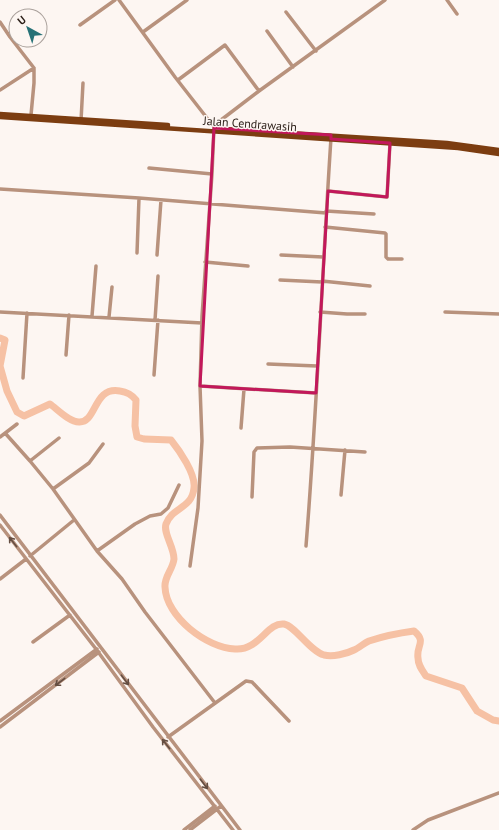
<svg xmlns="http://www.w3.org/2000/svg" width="499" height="830" viewBox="0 0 499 830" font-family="'PT Sans',sans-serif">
	<rect width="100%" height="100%" fill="#fdf6f2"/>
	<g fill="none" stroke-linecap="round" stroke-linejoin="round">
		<path stroke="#f6c1a4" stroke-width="7" d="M0,338l5,2 -5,26 7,25 10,21 7,4 26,-12c7,5 19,18 29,18 18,1 14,-36 41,-31 7,1 11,3 16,9l-1,26 2,11 7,2 27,1c8,10 25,34 23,48 -2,21 -22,19 -28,36 -3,9 8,23 8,35 -1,10 -10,18 -9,28 1,30 42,61 70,62 24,2 32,-27 49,-25 11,2 26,27 40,31 9,2 22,-1 30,-5 5,-2 10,-7 15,-9 15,-5 30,-8 45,-10 13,11 2,14 4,27 0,7 4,12 8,18l36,12 15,23 16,9 6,1"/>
		<path stroke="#b8927d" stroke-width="3.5" d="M119,0l56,77 39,50
			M447,0l10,14
			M286,12l30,39
			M0,22l10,15 24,31v15l-3,32
			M80,25l35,-25
			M267,31l26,36
			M143,32l44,-32
			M178,80l47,-35 34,46
			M0,90l34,-22
			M81,121l2,-38
			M149,168l63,6
			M0,189l139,9 187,15
			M328,191l59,6 3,-54
			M326,211l48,3
			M325,227l60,6 1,1v23l2,2h14
			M137,253l2,-55
			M157,255l4,-55
			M281,255l42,2
			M205,262l43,4
			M280,280l42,2
			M322,281l48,5
			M0,312l202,11
			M320,312l27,2h18
			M445,312l54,2
			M92,316l4,-50
			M109,317l3,-30
			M155,320l3,-44
			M66,355l3,-40
			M268,364l49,2
			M154,375l4,-55
			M23,378l4,-65
			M200,386l116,7
			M241,428l3,-39
			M5,433l25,28 23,28 44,62 25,28 23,33 70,91
			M0,437l17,-13
			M30,461l29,-23
			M53,489l36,-26 14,-19
			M341,495l4,-45
			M252,497l2,-45 3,-4 33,-1 75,5
			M0,515l240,315
			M0,525l96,124 57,78 80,103
			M306,546c11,-136 16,-272 25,-408
			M97,551l38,-27 15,-8 11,-2 7,-6 11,-23
			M30,556l44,-36
			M190,566l8,-58 4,-67 -2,-55 2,-70 10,-142 2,-47 7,-7 38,-29 126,-91
			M0,579l26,-20
			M33,642l37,-27
			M0,721l97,-72
			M0,727l99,-75
			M168,737l78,-56 6,1 37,39
			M184,830l31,-24
			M190,830l31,-24
			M413,830l15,-10 71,-27"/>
		<path stroke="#7c3d11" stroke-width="4.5" d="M0,114l168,11
			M0,117l458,31 41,6
			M225,129l222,14 52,7"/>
	</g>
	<defs><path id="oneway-shaft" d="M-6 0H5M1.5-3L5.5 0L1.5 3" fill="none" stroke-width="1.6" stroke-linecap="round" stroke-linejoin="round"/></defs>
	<g stroke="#654e42">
		<use href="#oneway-shaft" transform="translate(13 542) rotate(-128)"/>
		<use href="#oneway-shaft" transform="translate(125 680) rotate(53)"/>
		<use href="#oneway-shaft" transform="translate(60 682) rotate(143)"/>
		<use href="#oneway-shaft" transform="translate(166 744) rotate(-128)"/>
		<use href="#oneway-shaft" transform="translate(204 784) rotate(53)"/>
	</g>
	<path fill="none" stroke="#c2185b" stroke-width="3" stroke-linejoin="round" d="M214,128l117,7v4l59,4 -3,54 -59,-6 -12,202 -116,-7z"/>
	<g text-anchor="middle" stroke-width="3" stroke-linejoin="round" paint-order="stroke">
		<g font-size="12" fill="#2e211a" stroke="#fdf6f2">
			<text transform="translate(250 124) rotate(4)" y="4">Jalan Cendrawasih</text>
		</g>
	</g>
	<g transform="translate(28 28) rotate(320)"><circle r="19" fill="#fdf6f2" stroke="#aaa19c"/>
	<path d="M0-3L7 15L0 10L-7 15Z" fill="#277277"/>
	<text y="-6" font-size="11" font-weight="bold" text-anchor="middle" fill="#2e211a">U</text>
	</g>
</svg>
